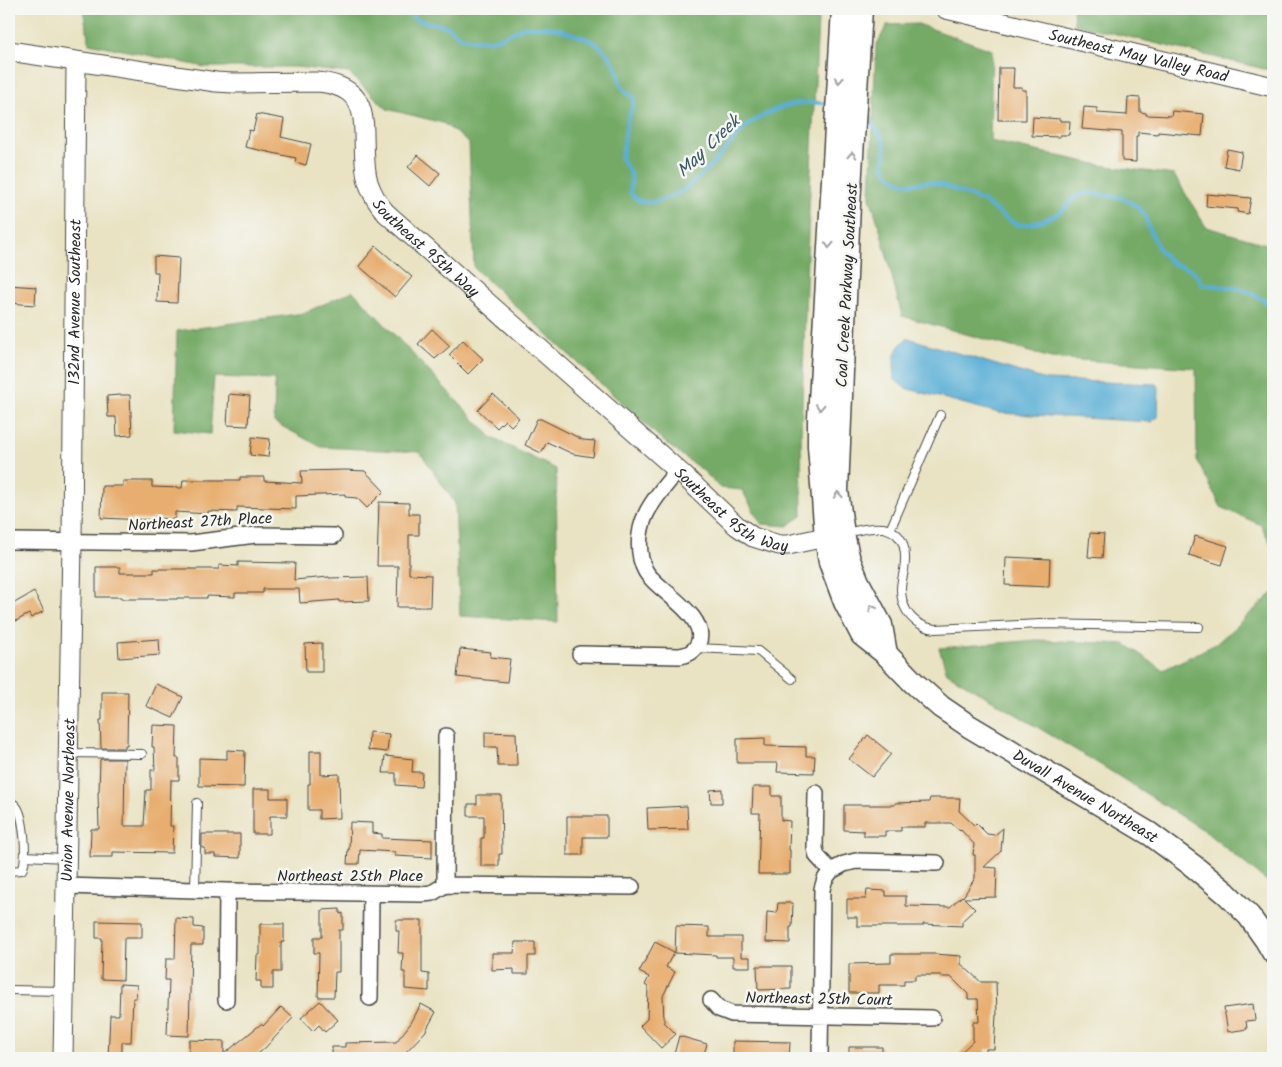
<svg xmlns="http://www.w3.org/2000/svg" width="1282" height="1067" viewBox="0 0 1282 1067" font-family="Kalam,sans-serif">
	<rect width="100%" height="100%" fill="#f6f6f2"/>
	<filter id="ink" filterUnits="userSpaceOnUse"><feTurbulence type="fractalNoise" baseFrequency=".02" numOctaves="2"/><feDisplacementMap in="SourceGraphic" scale="10" xChannelSelector="R" yChannelSelector="G"/><feConvolveMatrix kernelMatrix="1 2 1 2 8 2 1 2 1" color-interpolation-filters="sRGB"/></filter>
	<filter id="wash" filterUnits="userSpaceOnUse"><feTurbulence type="fractalNoise" baseFrequency=".0096" numOctaves="4" result="noise"/><feDisplacementMap in="SourceGraphic" scale="20" xChannelSelector="R" yChannelSelector="G"/><feGaussianBlur stdDeviation="1.12" result="paint"/><feColorMatrix in="noise" values="0 0 0 0 0 0 0 0 0 0 0 0 0 0 0 0 0 1.4 0 .05"/><feComposite in="paint" operator="in"/></filter>
	<g filter="url(#wash)">
		<rect width="100%" height="100%" fill="#e9e3c3"/>
		<path fill="#74aa66" stroke="#506a48" d="M83,9h727l8,10 -11,236 -6,181 1,80 -15,10 -26,-2 -19,-34 -21,-2 -19,-18 -34,-25 -194,-177 -5,-125 -26,-20 -56,-14 -38,-36 -54,-6h-90l-116,-24z
			M1073,9h200v62l-199,-47z
			M918,24l74,26 -2,91 110,24 74,10 32,52 67,19v302l-12,-23 -40,-18 -24,-47 -1,-92 -145,-10 -149,-42 -21,-83 -11,-36 6,-151 11,-21z
			M353,291l139,147 64,31 2,153 -98,-6 -5,-113 -35,-51 -99,-5 -47,-25 1,-43 -61,-2 -4,57 -36,-4 3,-99 127,-18z
			M1273,593v293l-71,-57 -98,-62 -157,-94 -8,-25 98,-8 88,4 38,26 53,-26z"/>
		<path fill="#5aafd6" stroke="#426d80" d="M908,338l138,42 110,4 3,4 -1,29 -7,5 -152,-9 -94,-25 -10,-8c-1,-19 -4,-30 13,-42z"/>
		<g fill="none" stroke-linecap="round" stroke-linejoin="round">
			<path stroke="#5aafd6" stroke-width="4" d="M404,9l13,11 21,4 10,3 13,10 11,3h20l10,-3 22,-10h21l14,2 31,11 12,8 9,11 7,12 2,13 7,9 7,5c-1,9 -5,16 -7,24 -3,12 -2,24 -6,36 11,17 11,14 9,35 9,11 18,11 31,7 9,-3 20,-8 28,-14 14,-10 31,-30 43,-44 5,-5 10,-12 16,-17 3,-3 9,-5 13,-8 23,-14 43,-17 70,-13
				M864,114c13,18 27,27 19,51l4,7 6,6 10,5 8,1 19,-2 12,3 41,16 20,15 14,9 14,-1 18,-6 12,-6 12,-13 9,-5 8,-1 32,5 13,7 9,9 6,16 10,21 13,13 17,5 7,6 4,9 42,5 19,10 11,9"/>
		</g>
		<g id="blocks">
			<path fill="#e8ae70" d="M999,68h15l-1,19h9v3h4v30h-28z
				M1128,97l12,1v14l6,1v2l25,1 1,-5 32,3 -2,22 -44,-4v2l-20,-2v4h-2v26l-14,-1v-29l-40,-3 2,-22 13,1v5l30,2z
				M257,114l27,5 -3,18 30,7 -5,21 -11,-3 1,-4 -51,-11 4,-17 4,1z
				M1033,117l27,2v2h10l-1,14h-9v2l-28,-1z
				M1227,149l15,3 -3,17 -15,-3z
				M418,155l22,18 -10,13 -22,-19z
				M1207,194l44,4 -3,16 -11,-2 1,-3 -32,-3z
				M376,246l36,31 -17,20 -36,-31z
				M154,256l25,2 -2,45 -20,-1 1,-30h-4z
				M9,285l27,2 -1,18 -26,-2z
				M432,329l18,17 -15,13 -17,-15z
				M463,340l20,19 -15,15 -19,-19z
				M229,394l21,2 -2,30 -21,-1z
				M493,394l26,24 -8,8 -6,-6 -8,8 -19,-18z
				M120,395h10l2,40 -15,1 -1,-19h-8l-1,-21z
				M537,419h4l42,21 12,1 -2,16 -20,-3 -26,-12 -6,11 -16,-8z
				M252,437l18,2 -2,18 -18,-2z
				M345,470l20,1 19,20 -17,17 -10,-10 -12,-1v-3l-49,2v13l-59,-2v5l-29,-1v3l-33,-2v7l-24,-1v2l-28,-1 -22,-1 1,-32h21v-5h29v6l30,1 1,-8h57v-3h24v4l38,2 -1,-12z
				M379,502l30,1v11h10v21h-10v39l22,1 -1,32h-33l1,-41h-21z
				M1090,533l14,1 -2,24 -14,-1z
				M1195,536l33,10 -6,19 -33,-10z
				M1006,557l44,2 -1,28 -44,-2z
				M238,562l57,1 -1,17 35,-3v1l39,-1 1,24 -30,1v-2l-39,3 -1,-14h-36v4h-28v4l-28,-1v2h-30v1h-55v-2h-26v-30h24v6h34v-4h65v-4l19,1z
				M34,592l10,19 -13,7 -2,-4 -15,8 -5,-9v-7z
				M159,639l1,16 -41,3 -1,-16z
				M322,643v29h-16l-1,-28z
				M460,649l31,3 -1,5 20,2 -3,23 -50,-5z
				M156,684l27,13 -10,21 -27,-12z
				M102,692h26l-1,53h-2v3h-24l-1,-28h2z
				M153,725l24,1 -1,32h3v22h-8l-1,46h3l-1,27 -59,-1v5h-23l1,-28h8l-1,-37h1l1,-32 1,-1h24l-1,67h20l2,-36h5v-20h4l-1,-23h-2z
				M369,732l20,2 -2,18 -19,-2z
				M485,732l31,1 1,33h-19l-1,-19h-12z
				M868,735l23,19 -19,23 -23,-18z
				M765,738v8l41,1v9h9l-1,17 -37,-1 1,-9h-41v-24z
				M227,750l18,1 -1,36 -45,-1v-28l28,1z
				M310,751h11v24l18,-1 1,44 -21,1v-9h-11v-26h2z
				M385,756l28,3 -1,13h10l-1,15 -25,-2v-12h-13z
				M753,787h19v9h9v24l9,1 -1,29h1v24h-32l2,-61h-8z
				M253,789h17v9h17v18h-17v18h-17z
				M722,789v14h-11l-1,-13z
				M477,795h24l1,59h-3v12h-18v-28h3v-22h-16v-12h9z
				M930,798h30l-1,13 15,14 2,-2 11,11 8,1 8,-7 -2,23 -17,16 13,1 -1,29 -32,1 11,11 -13,12v5l-39,-2v2h-66v-9h-10v-18h19l1,-9 19,1v5h20v10l44,1 12,-11 1,1 12,-19v-23h-2l1,-11 -13,-14 -1,1 -9,-8h-26v4h-24v4h-16v5h-21v-5l-20,-1v-25h51v-2l34,-1z
				M687,806l1,23 -40,1 -1,-22z
				M567,816h40v21h-24v18h-16z
				M350,822l22,1v10l10,1v4l50,2v18l-37,-2v-4l-35,-2 -1,14h-12l1,-15 1,1z
				M202,834h38v24l-25,-1v-3h-10v-6h-3z
				M778,903h15l-1,24h-2v16l-24,-1 1,-30 10,1z
				M340,909v5l3,-1v17h-4v42h-4l-1,25h-16l1,-44h-5v-16h8v-27z
				M176,918l18,1v8l9,1v17h-12l-2,91 -22,-1 2,-55h-4l1,-21h9z
				M396,920h26v53l7,1v17l-24,-2v-17h-3l1,-19h-5l1,-22h-3z
				M96,921l46,1v16h-18l-1,42 -22,-1 1,-41h-6z
				M260,924h24v18h-3v30h-8v17h-12v-8h-5l1,-26h3z
				M676,926l33,1v10h32v20h9v10h-17v-10h-17v-2l-41,-2z
				M515,942h20v14h-7v18h-14v-5l-22,1v-17h22z
				M655,942l19,10 -8,15 9,5 -12,24 1,26 12,12 -15,14 -21,-22 7,-7 1,-32 -3,-2 4,-8 -10,-5z
				M891,954h43l27,2v8l20,18h15l1,33h-1l-2,34h-8v9h-31l18,-17v-19h6l-1,-23h-10v-5l-17,-17h-10v-2h-26v5h-11v5h-25v8h-30v-29l42,-1z
				M757,966h34v23l-33,1z
				M120,984l17,1 -1,13h-3l-2,44h-9v16h-14l2,-43h9z
				M320,1001l18,19 -13,12 -6,-7 -6,6 -12,-13z
				M421,1004l15,8 -11,20 -21,22v4h-72v-11h13v-4l51,-1 15,-19z
				M1253,1004l2,16 -9,1 1,8 -19,3 -4,-24z
				M281,1007l12,11 -28,30 -12,10h-64v-18l35,1v13l37,-30 2,2z
				M679,1036l28,8 -4,14h-30z
				M733,1041l57,1 -1,16h-56z
				M849,1047h33v11h-33z"/>
		</g>
	</g>
	<g filter="url(#ink)">
		<use href="#blocks" fill-opacity="0" stroke="#484742" stroke-width="1"/>
		<g fill="none" stroke-linecap="round" stroke-linejoin="round">
			<g stroke="#484742" stroke-width="10">
				<path id="service" d="M890,530l50,-115
					M845,533c12,-2 25,-7 38,-5 22,4 24,24 21,42 -1,6 -3,13 -3,19 0,16 8,31 23,37 3,2 7,2 11,3l105,-5 159,3
					M697,648l61,3 34,28
					M68,753l74,1
					M9,803c3,0 5,0 7,3 8,8 12,55 6,64l-13,1
					M25,856l40,2
					M195,890l2,-87
					M9,990l55,1"/>
			</g>
			<g stroke="#484742" stroke-width="18">
				<path id="minor" d="M9,541l182,2 65,-8 78,1
					M580,654l100,2c7,-1 15,-5 18,-12 11,-25 -32,-49 -46,-65 -6,-5 -9,-12 -11,-20 -8,-39 14,-61 37,-89
					M816,793l-1,55 2,8 14,15 -6,8 -3,10 -2,169
					M831,871l13,-7 12,-3 81,2
					M445,885l1,-149
					M66,886l161,5 196,3 9,-1 13,-8 187,2
					M370,998l1,-104
					M226,1000l1,-109
					M711,1000l8,9 13,5 200,4"/>
			</g>
			<g stroke="#484742" stroke-width="21">
				<g id="tertiary">
					<path id="s1" d="M946,9l327,78"/>
					<path id="s2" d="M9,51l207,31 17,1 85,-1c65,6 38,57 50,100 4,12 10,22 18,31l296,261 55,52 16,11 26,8h9l51,-11"/>
					<path id="s3" d="M63,1058l9,-516 4,-480"/>
				</g>
			</g>
			<g stroke="#484742" stroke-width="25">
				<g id="primary">
					<path id="s4" d="M843,9l-24,409v28l7,91 4,25 15,40 17,33 24,19 28,29 27,24 28,19 181,108 42,31 34,28 23,23 17,24 7,12"/>
					<path d="M861,9l-12,195 -12,287 6,43 6,26 9,22 23,43 5,29"/>
				</g>
			</g>
			<use href="#service" stroke="#fff" stroke-width="8"/>
			<use href="#minor" stroke="#fff" stroke-width="15"/>
			<use href="#tertiary" stroke="#fff" stroke-width="19"/>
			<use href="#primary" stroke="#fff" stroke-width="22"/>
		</g>
		<defs><path id="oneway-chevron" d="M-2-3.5L2.5 0L-2 3.5" fill="none" stroke-width="1.6" stroke-linecap="round" stroke-linejoin="round" transform="scale(1.25)"/></defs>
		<g stroke="#a0a0a0">
			<use href="#oneway-chevron" transform="translate(839 80) rotate(93)"/>
			<use href="#oneway-chevron" transform="translate(852 155) rotate(-87)"/>
			<use href="#oneway-chevron" transform="translate(829 245) rotate(93)"/>
			<use href="#oneway-chevron" transform="translate(820 407) rotate(93)"/>
			<use href="#oneway-chevron" transform="translate(838 495) rotate(-94)"/>
			<use href="#oneway-chevron" transform="translate(872 608) rotate(-118)"/>
		</g>
	</g>
	<g text-anchor="middle" stroke-width="5" stroke-linejoin="round" paint-order="stroke">
		<g font-size="16" fill="#2b2b2b" stroke="#f6f6f2">
			<text dy="6" stroke="none"><textPath href="#s1" startOffset="198">Southeast May Valley Road</textPath></text>
			<text dy="6" stroke="none"><textPath href="#s2" startOffset="528">Southeast 95th Way</textPath></text>
			<text transform="translate(846 285) rotate(-87)" y="6">Coal Creek Parkway Southeast</text>
			<text dy="6" stroke="none"><textPath href="#s3" startOffset="756">132nd Avenue Southeast</textPath></text>
			<text dy="6" stroke="none"><textPath href="#s2" startOffset="932">Southeast 95th Way</textPath></text>
			<text transform="translate(200 521) rotate(-3)" y="6">Northeast 27th Place</text>
			<text dy="6" stroke="none"><textPath href="#s4" startOffset="911">Duvall Avenue Northeast</textPath></text>
			<text dy="6" stroke="none"><textPath href="#s3" startOffset="258">Union Avenue Northeast</textPath></text>
			<text x="350" y="881">Northeast 25th Place</text>
			<text transform="translate(819 998) rotate(1)" y="6">Northeast 25th Court</text>
		</g>
		<g font-size="18" font-style="italic" fill="#3b5967" stroke="#f6f6f2">
			<text transform="translate(708 146) rotate(-44)" y="6">May Creek</text>
		</g>
	</g>
	<rect width="1282" height="1067" fill="none" stroke="#f6f6f2" stroke-width="30"/>
</svg>
